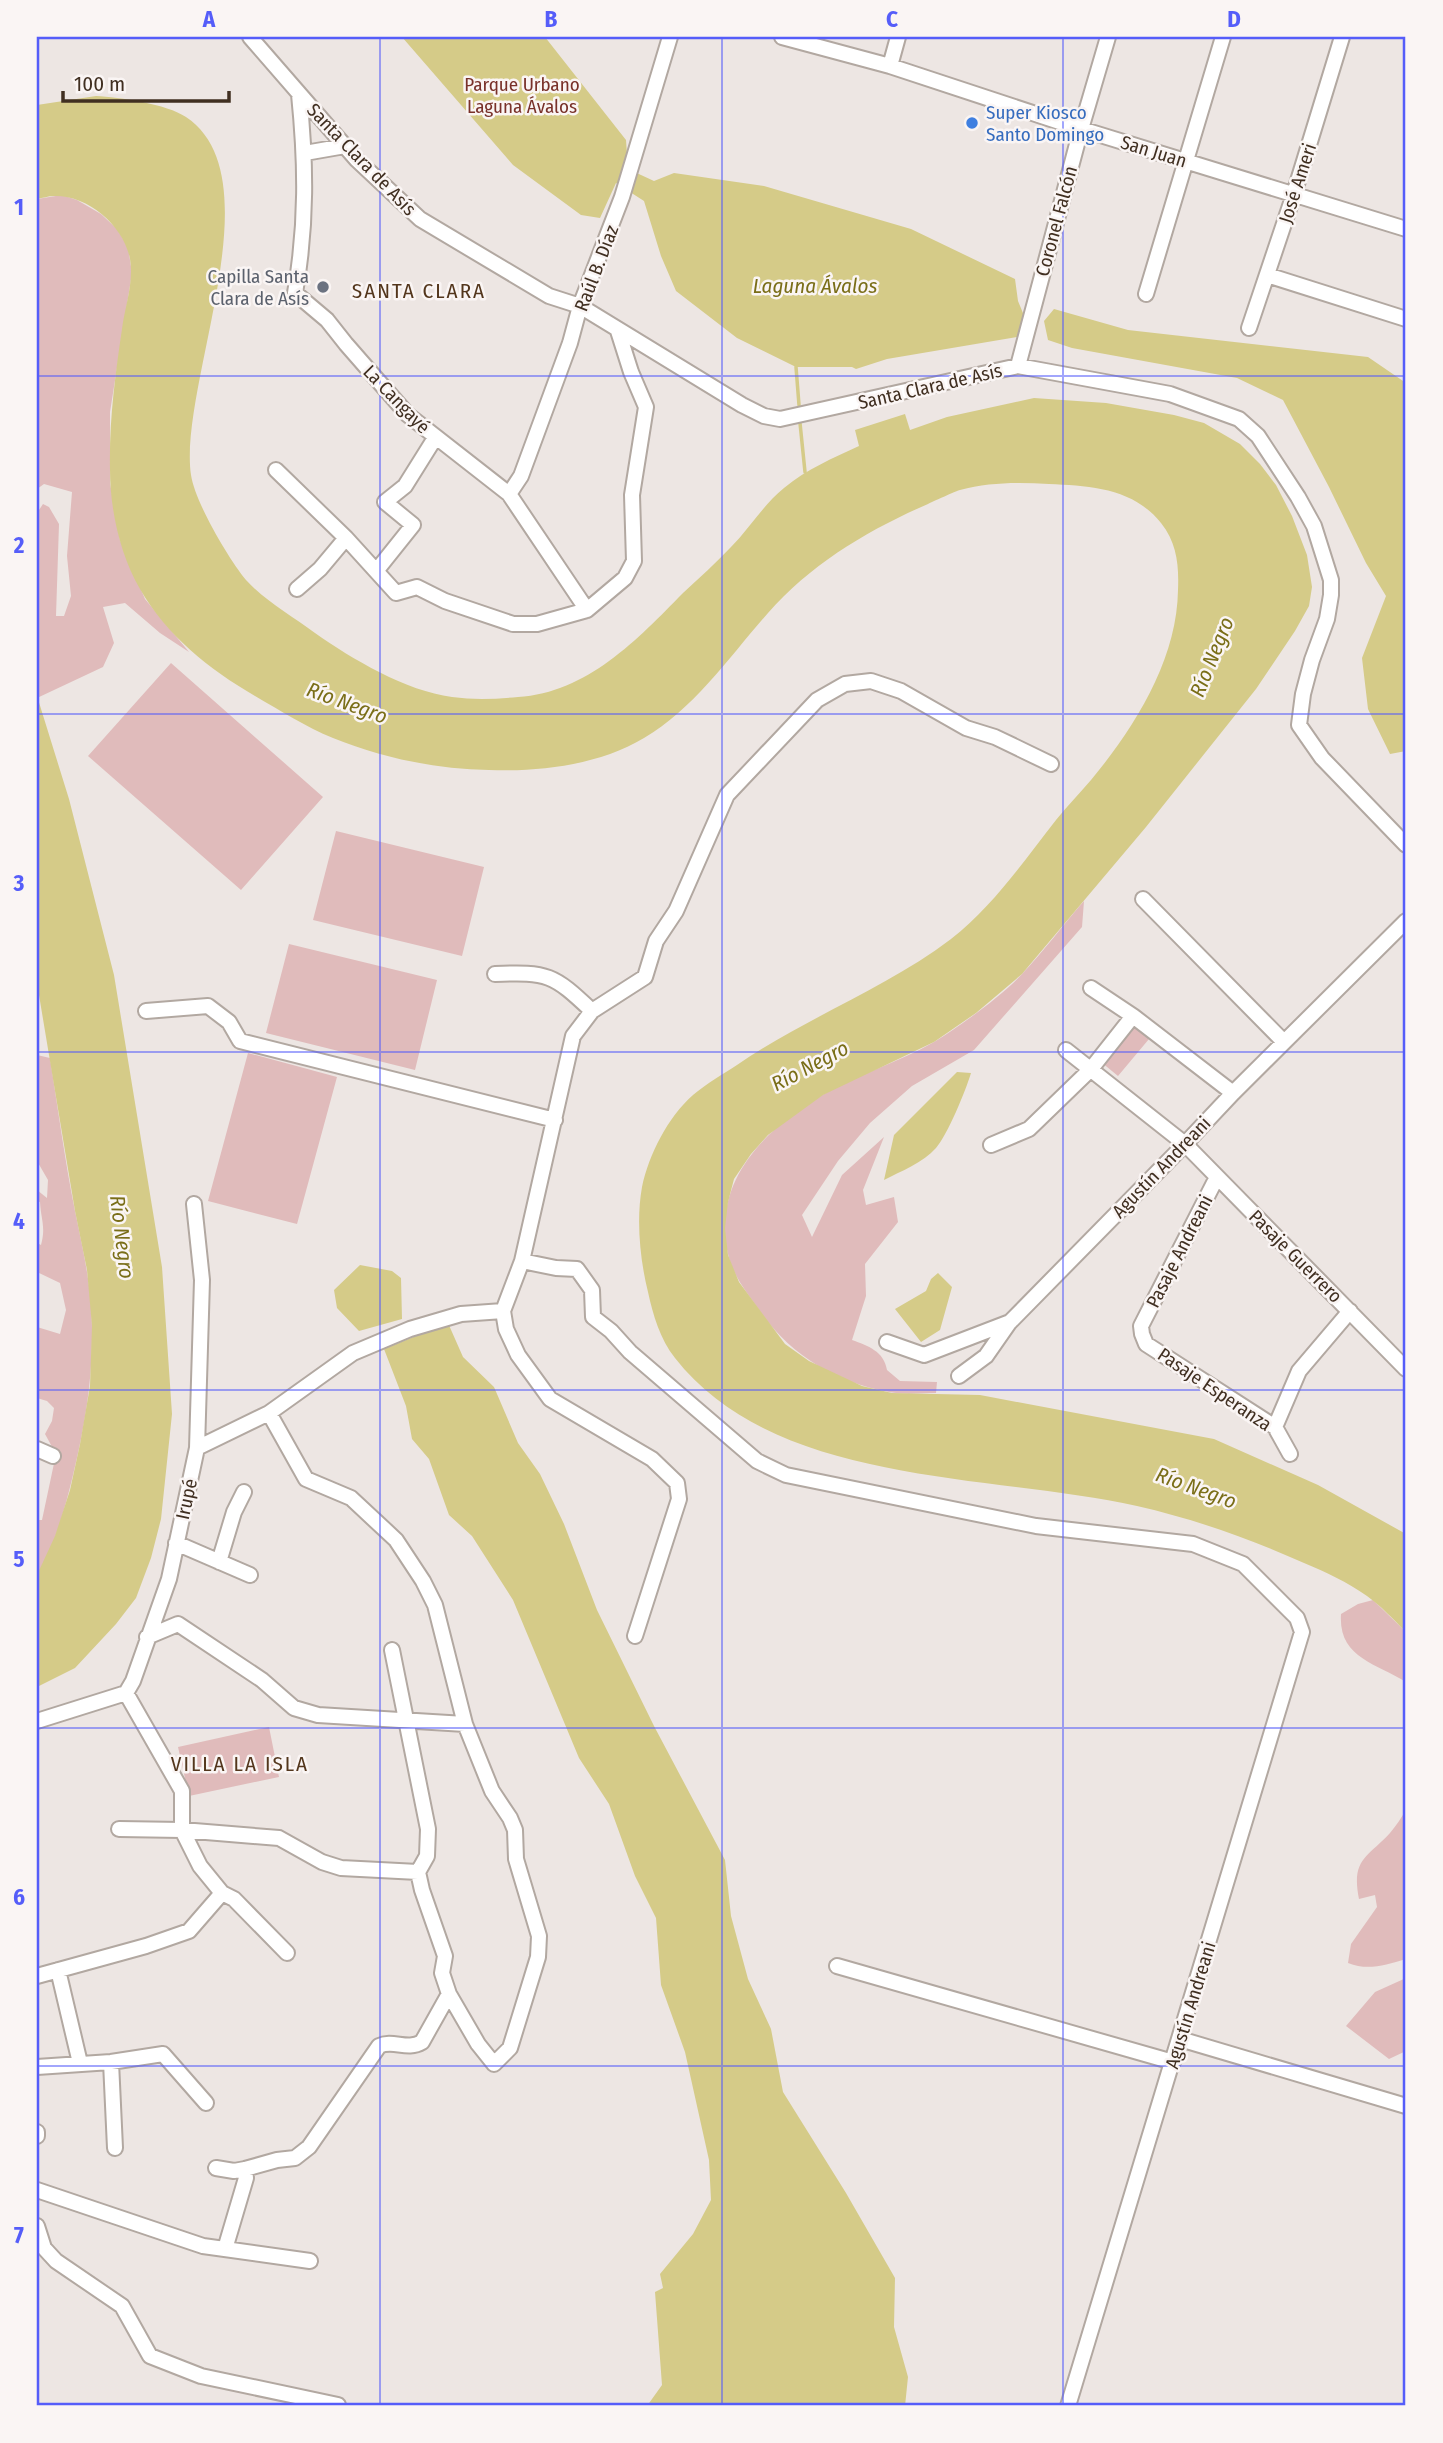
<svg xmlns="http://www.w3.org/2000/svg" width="1443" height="2443" viewBox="0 0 1443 2443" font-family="'Fira Sans Condensed',sans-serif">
	<rect width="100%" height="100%" fill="#ede6e3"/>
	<path fill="#e0bbbb" d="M62,195l15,5 24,14 16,15 11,18 4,26 -22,139v71l10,57 25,59 44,53 -29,-19 -35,-30 -22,4 11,36 -11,24 -66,31v-185l6,-9 6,3 10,17 -3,92h8l7,-20 -4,-40 5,-64 -28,-8 -7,5v-290z
		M171,663l152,134 -82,93 -153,-134z
		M336,831l148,36 -22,89 -149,-36z
		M1084,901l-2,26 -108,123 -62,36 -42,37 -32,38 -36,54 10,22 30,-62 42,-38 -21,53 3,15 28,-8 4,25 -33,42 1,32 -14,44c16,6 32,11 35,30l13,11 37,1 -1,11c-15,0 -32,2 -47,-1 -51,-9 -97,-36 -127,-78 -13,-19 -29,-37 -34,-60 -17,-73 38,-126 96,-160 35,-20 75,-32 110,-52 25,-15 69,-47 88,-68 22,-23 41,-49 62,-73z
		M289,944l148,36 -22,90 -149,-37z
		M1132,1025l17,14 -31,37 -17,-14z
		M248,1053l89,24 -40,147 -89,-23z
		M37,1055l13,3c8,51 15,103 25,153 8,39 17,77 17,116 1,51 -7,99 -19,148 -8,33 -18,72 -36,100v-55h5l14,-66 -11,-20 7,-13 2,-13 -7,-7 -10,-3v-71l23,7 6,-24 -6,-27 -23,-11v-29l4,2c5,-18 0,-25 -1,-43l-3,-1v-11l10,8 1,-18 -11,-19z
		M1373,1600l33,32v50c-30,-19 -68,-24 -65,-68l17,-10z
		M269,1727l10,50 -90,19 -11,-49z
		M1406,1810v149c-21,6 -38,12 -58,4l3,-19 26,-37 -2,-12 -16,4c-8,-40 8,-41 31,-66 6,-7 11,-15 16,-23z
		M1406,1978v73l-17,8 -43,-33 29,-34z"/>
	<path fill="#d5cb88" d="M402,37h143l81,103 2,29 26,12 20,-8 90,13 147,43 104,50 3,22 7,17 -8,19 -130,22 -31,10 -4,-2h-56l-59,-29 -61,-47 -15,-35 -17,-55 -28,-18 -16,35 -19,-3 -68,-50z
		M96,96c23,1 71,8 90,21 91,61 -8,269 5,358 4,27 37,83 55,105 19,21 46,36 69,53 37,26 91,58 137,64 22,3 44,2 66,0 69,-4 120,-58 165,-104 16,-15 33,-30 48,-46 18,-18 33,-43 53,-59 23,-19 49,-30 75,-42l-4,-16 50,-16 5,16 37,-13 87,-19 72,5 68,12 30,8 36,21 20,20 16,21 16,31 15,39 5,32 -3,19 -14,25 -39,58 -110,138 -124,147 -46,39 -42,29 -111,53 -55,40 -17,19 -17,25 -6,23 -3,26 3,27 11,27 46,62 24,17 53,25 30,7 88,2 234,44 104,46 88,49v98c-13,-13 -25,-26 -39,-36 -20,-14 -41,-24 -63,-33 -53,-24 -110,-44 -167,-57 -147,-33 -361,-19 -462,-148 -15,-19 -22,-43 -27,-66 -8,-32 -12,-72 -6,-105 7,-33 26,-70 51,-92 13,-11 30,-21 44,-30 68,-47 148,-76 214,-126 43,-34 72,-77 105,-119 11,-14 24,-27 35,-40 44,-53 86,-120 87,-190 1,-25 -1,-47 -17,-67 -28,-35 -70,-37 -112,-39 -30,-2 -60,-2 -89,6 -4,1 -28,12 -32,14 -60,26 -117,60 -160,109 -38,43 -74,96 -124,125 -45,27 -104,34 -155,32 -53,-1 -107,-12 -156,-32 -27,-11 -52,-27 -78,-42 -46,-27 -88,-60 -115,-107 -20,-34 -30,-80 -30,-119 -1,-48 5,-94 12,-141 3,-23 12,-47 8,-70 -6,-33 -42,-64 -76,-63 -6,0 -11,2 -17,3v-94z
		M1054,309l74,21 240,27 38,26v368l-16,3 -22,-45 -6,-51 24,-62 -20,-33 -37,-76 -46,-87 -46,-22 -165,-30 -24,-8 -4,-19z
		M37,696l32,103 45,176 48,292 10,147 -11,105 -10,39 -15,40 -20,26 -41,44 -38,19v-112l18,-39 15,-46 10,-46 10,-58 2,-60 -5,-56 -12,-59 -38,-228z
		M957,1072l14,1c-5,17 -24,63 -35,75 -13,15 -35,23 -52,32l10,-45z
		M360,1265l32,6 9,7 1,41 -43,12 -22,-23 -3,-18z
		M938,1273l14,14 -12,43 -19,12 -26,-33 31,-18 5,-12z
		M448,1323l15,34 31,30 24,56 22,31 24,50 33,86 57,116 71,134 6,56 17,63 23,50 12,63 63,101 49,85 -1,49 14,50 -3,29h-258l15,-21 -7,-93 8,-4 -3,-14 33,-40 18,-34 -2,-40 -24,-108 -24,-67 -5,-67 -21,-42 -26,-72 -30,-46 -66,-158 -41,-64 -23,-21 -20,-56 -17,-20 -6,-33 -22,-57z"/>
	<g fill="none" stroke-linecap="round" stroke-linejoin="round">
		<path stroke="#d5cb88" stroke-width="3.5" d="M796,367l3,38
			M800,423l5,49"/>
		<g stroke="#b2a8a1" stroke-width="18">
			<path id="minor" d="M250,37l107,123 63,59 129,77 31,10 162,99 22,11 16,3 238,-53 152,28 69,25 19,17 40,61 16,29 17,54v15l-4,24 -15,41 -9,34 -4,31 23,33 84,87
				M782,37l108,29 191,63 325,100
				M890,66l8,-29
				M299,94c7,69 8,130 -4,199l32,27 19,24 62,71 101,79 78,116
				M305,153l40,-7
				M1267,275l139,44
				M1146,294l77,-257
				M1249,328l45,-134 48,-157
				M1018,366l63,-237 27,-92
				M276,470l70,68
				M509,494l12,-18 49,-133 10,-37 42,-109 48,-160
				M377,570l36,-45 -28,-23 20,-16 30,-48
				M297,589l23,-20 26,-31 50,55 21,-6 28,14 68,23h24l50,-14 38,-32 9,-17 -2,-66 14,-88 -15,-35 -13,-41
				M1143,899l141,143
				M495,974c53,-2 58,0 97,37
				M1091,988l42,28 100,77
				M146,1011l62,-5 21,16 11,19 315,79
				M1066,1050l119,94 221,225
				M991,1145l38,-16 62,-60 42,-53
				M1217,1177l-76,149 1,8 4,10 129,83 15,27
				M522,1261l34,7 21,1 15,21 1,27 18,14 19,21 127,109 29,14 250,51 157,18 50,20 54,54 5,14 -234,774
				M503,1311l3,18 12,26 32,44 102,60 25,24 2,16 -44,137
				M887,1342l37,13 86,-33 175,-178 48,-51 173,-172
				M959,1376l27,-20 23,-33
				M269,1413l37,66 45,19 45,42 27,41 12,24 30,119 27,67 18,27 5,12 1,29 23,77 -1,21 -28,91 -16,16 -16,-20 -29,-50 -7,-21 3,-17 -23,-66 -4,-18 9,-16 1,-27 -36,-179
				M1275,1427l24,-56 51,-60
				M197,1448l72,-35 84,-60 57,-24 51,-15 42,-3 19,-50 51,-225 19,-25 53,-34 11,-36 20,-30 51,-116 90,-95 28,-16 26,-3 30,10 65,37 29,9 56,27
				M37,1449l16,7
				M176,1543l74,32
				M219,1562l15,-50 10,-20
				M147,1637l31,-13 84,56 32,28 24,7 147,9
				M126,1693l56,98v39l18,36 22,27 12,6 53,54
				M37,1721l89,-28 7,-12 36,-102 28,-131 5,-168 -8,-76
				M119,1829l63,1 97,8 43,24 19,6 77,4
				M837,1966l336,96
				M58,1970l22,93
				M37,1976l109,-30 43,-15 33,-38
				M1180,2039l226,67
				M111,2062l4,86
				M37,2067l74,-5 52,-8 43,49
				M37,2132v4
				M216,2168l18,3 11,-2 32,-9 18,-2 14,-11 70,-101c14,-7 28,5 43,-4l27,-48
				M37,2190l166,56 107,15
				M37,2226l7,22 12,13 66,45 28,50 51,20 137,29
				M225,2249l21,-71 -1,-9"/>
		</g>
		<use href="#minor" stroke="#fff" stroke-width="14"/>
	</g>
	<path fill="none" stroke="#555df9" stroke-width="2" stroke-opacity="0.55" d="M380,37v2369M722,37v2369M1063,37v2369M37,376h1369M37,714h1369M37,1052h1369M37,1390h1369M37,1728h1369M37,2066h1369"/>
	<circle fill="#3f7fe0" stroke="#faf5f4" stroke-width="2.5" cx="972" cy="123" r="7"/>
	<circle fill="#6b7280" stroke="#faf5f4" stroke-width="2.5" cx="323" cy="287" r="7"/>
	<g text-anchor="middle" stroke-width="5" stroke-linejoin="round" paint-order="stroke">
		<g font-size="19" fill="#793129" stroke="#faf5f4">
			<text x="522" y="91">Parque Urbano<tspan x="522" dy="22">Laguna Ávalos</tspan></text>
		</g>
		<g font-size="19" fill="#366cbe" stroke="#faf5f4" text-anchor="start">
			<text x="986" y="119">Super Kiosco<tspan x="986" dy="22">Santo Domingo</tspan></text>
		</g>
		<g font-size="19" fill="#402f21" stroke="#faf5f4">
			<text transform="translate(1154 151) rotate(17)" y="7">San Juan</text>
			<text transform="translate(362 159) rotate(46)" y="7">Santa Clara de Asís</text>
			<text transform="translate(1297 183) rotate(-72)" y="7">José Ameri</text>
			<text transform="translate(1056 221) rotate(-75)" y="7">Coronel Falcón</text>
			<text transform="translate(596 268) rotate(-69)" y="7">Raúl B. Díaz</text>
			<text transform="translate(930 386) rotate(-13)" y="7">Santa Clara de Asís</text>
			<text transform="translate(397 399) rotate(46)" y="7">La Cangayé</text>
			<text transform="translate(1161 1167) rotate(-46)" y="7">Agustín Andreani</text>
			<text transform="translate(1179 1251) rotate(-63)" y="7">Pasaje Andreani</text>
			<text transform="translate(1296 1256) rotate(45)" y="7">Pasaje Guerrero</text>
			<text transform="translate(1215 1389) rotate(34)" y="7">Pasaje Esperanza</text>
			<text transform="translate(186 1499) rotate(-78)" y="7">Irupé</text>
			<text transform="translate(1190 2005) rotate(-73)" y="7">Agustín Andreani</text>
		</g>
		<g font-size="19" fill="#5b616d" stroke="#faf5f4" text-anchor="end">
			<text x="309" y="283">Capilla Santa<tspan x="309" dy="22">Clara de Asís</tspan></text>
		</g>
		<g font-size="21" font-style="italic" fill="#7a6e18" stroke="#faf5f4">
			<text x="815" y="293">Laguna Ávalos</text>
			<text transform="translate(1212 657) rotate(-68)" y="7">Río Negro</text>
			<text transform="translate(347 703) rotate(20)" y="7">Río Negro</text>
			<text transform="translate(810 1066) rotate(-28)" y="7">Río Negro</text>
			<text transform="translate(122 1237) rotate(83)" y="7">Río Negro</text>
			<text transform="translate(1196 1488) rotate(20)" y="7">Río Negro</text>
		</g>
		<g font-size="21" letter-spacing="2" fill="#53361c" stroke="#faf5f4">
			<text x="419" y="298">SANTA CLARA</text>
			<text x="240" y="1771">VILLA LA ISLA</text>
		</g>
	</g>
	<rect width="1443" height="2443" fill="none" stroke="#faf5f4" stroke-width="77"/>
	<path d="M63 91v10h166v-10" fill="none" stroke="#402f21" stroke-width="3.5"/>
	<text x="74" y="91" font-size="21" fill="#402f21" stroke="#faf5f4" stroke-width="5" paint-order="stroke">100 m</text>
	<rect x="38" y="38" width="1366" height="2366" fill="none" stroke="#555df9" stroke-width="2.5"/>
	<g font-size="23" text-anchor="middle" font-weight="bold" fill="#555df9">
		<text x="209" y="27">A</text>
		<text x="551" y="27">B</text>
		<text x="892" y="27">C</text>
		<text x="1234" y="27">D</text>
		<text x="19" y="215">1</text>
		<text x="19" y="553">2</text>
		<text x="19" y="891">3</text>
		<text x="19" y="1229">4</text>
		<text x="19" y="1567">5</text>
		<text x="19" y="1905">6</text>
		<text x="19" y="2243">7</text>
	</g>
</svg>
